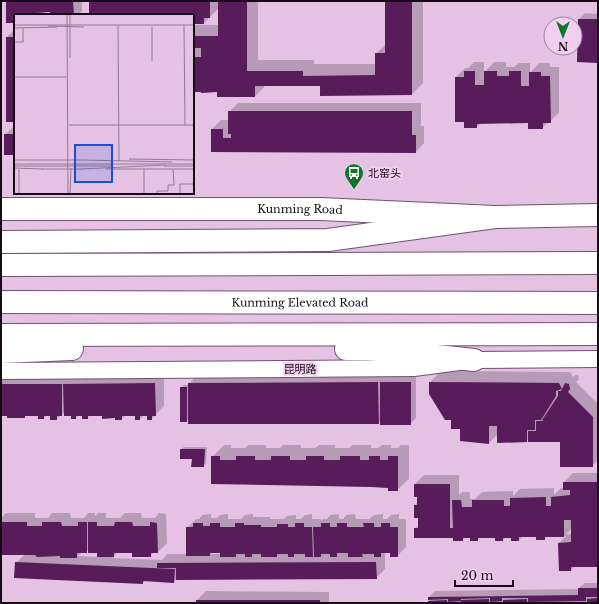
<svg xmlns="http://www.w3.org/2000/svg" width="599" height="604" viewBox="0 0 599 604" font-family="'Libre Baskerville','Noto Sans SC',serif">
	<rect width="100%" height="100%" fill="#e5c1e4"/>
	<path fill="#0003" fill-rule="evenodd" d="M8,1h74v10l-4,4h-27v-4l-8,1 -2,3h-26v7l-8,-20z
		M90,1h168v59h56v4h62v-10l10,-10v-43h37v82l-11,11 -91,-9h-55l-11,11h-37v-5h-25v-66h26v-17l-15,15h-11v-8h-103z
		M585,13l13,1v48l-19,-43z
		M15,29v92l-8,-84z
		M474,62h10v11l10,-11h12v5h8l5,-4h11v10l9,-10h11v4h9v46l-17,15 -13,-6 -48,1 -5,4 -11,-6 -9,-44 9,-9h3z
		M238,103h183v23h3v17l-8,9 -204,-1v-22l9,-9h8v-8z
		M15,125v29l-10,-19z
		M390,371v6h26v41l-6,6 -29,-4 -3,3 -189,-4 -3,2 -5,-33 3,-3h5v-1l11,-12z
		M441,371l129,1 3,5 2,-2h3l1,4 -3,3 22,22v56l-6,6 -31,-25 -32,-3 -3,3 -28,-7 -9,9 -28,-15 -9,-9 -22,-37z
		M1,375h163v31l-13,13 -3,-4h-4l-4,4 -4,-4h-10l-5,4 -5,-2 -13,-2h-13l-3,3 -4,-3h-4l-3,3 -4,-3 -7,-3 -9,7 -5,-4h-4l-3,3 -5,-3h-12l-3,2 -16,-2h-7z
		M224,445h7v3h14l3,-3h18v3h14l3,-3h18v3h14l4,-3h16v3h14l4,-3h18v3h7l4,-3h9v3h7l3,-3h8v34l-12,11 -8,-3 -177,-4v-26z
		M184,447h23l-1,16 -3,3 -9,-8 -13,-9z
		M573,473h25v93h-23l-4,4 -12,-27 7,-7h-19l-3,3 -7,-3h-14l-4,4 -7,-3h-6l-3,3 -7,-3h-16l-3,3 -6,-3h-6l-3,3 -8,-3 -39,-8 4,-4v-8l-4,-12 3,-3v-6h-3v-12l9,-9h35v20l3,-3h8v7h5l7,-7 31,-1v5l7,-7 34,-1v7l7,-7h3v-6zM572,528v6h-6z
		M6,513h29v5h13l4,-5h18l1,5h13l4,-5h7v3l3,-3h8v5h14l5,-5h16l1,5h13l4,-5 7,1 1,29 -9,9h-4l-4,4 -17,-4h-15l-6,6 50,2 5,-6h20v-26l9,-9h3l4,-4 8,-1v4h6l3,-3 8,-1v5h13l4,-4 8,-1v3h17v2h14l3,-3 9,-1v4h5l4,-4 7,-1v5h9v2l2,-2h4l4,-4 8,-1v5h4l4,-4 8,-1 1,5h13l5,-4 9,-1v5h4l4,-4 8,-1v5h7v28l-9,9 -6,-4h-6v17l-9,9 -200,1 -2,3 -28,-2 -3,3 -127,-20 9,-9h-24v-36zM89,549l9,3v5l-20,-1 4,-4h4zM213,552h8v2h-10z
		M585,583h13v20h-169v-2l2,-3 -2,-1 6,-6 143,-2z
		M206,591l123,1v11h-132v-3z"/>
	<path fill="#591c5b" d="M20,1h45v1h8l1,13h-24v-3l-15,1v2h-20v8h-9v-21h14z
		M89,1h121v17h-6v6h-11v-9h-104z
		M218,1h29v70h56v5l72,-1v-22h10v-52h27v94l-92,1v-10h-65v11h-38v-5l-16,1v-1h-8v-35h8v-9h-8v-12h25z
		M578,19h20v44l-21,-1z
		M6,37h9v85h-9z
		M464,71h11v14h9v-14h13v5h12v-5h12v15h8v-14h12v4h9l1,47h-8v6h-15v-6l-51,1v4h-13v-6h-9v-45h9z
		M228,111h184v24h4v18l-205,-1v-23h12v9h8v-4h-3z
		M4,134h11v21h-11z
		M378,382l1,42h-191v-41z
		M380,382h31v43h-31z
		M429,382l130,1 3,6 -6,2v5l-15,24h-6v10h-8v12l-30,1v-17h-8v18l-29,-3v-12h-9v-9h-6l-16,-26z
		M155,383l1,33h-4v4h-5v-4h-7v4h-5v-4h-13v4h-7v-2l-13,1v-3h-14v3h-6v-3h-6v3h-5v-3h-7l-1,-32z
		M565,383l4,1 1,5 -2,3 25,25v50h-33v-25h-32v-11h8v-10h8l-2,-1 16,-24v-5h3z
		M1,384h61v32h-5v4h-7v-4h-6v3h-6v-3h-13v2h-18v-2h-6z
		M180,387h7v35h-7z
		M180,449h25l-1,18h-13l1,-8h-12z
		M211,456h9v4h16v-4h19v4h16v-4h19v4h16v-4h18v4h16v-4h20v4h9v-4h11v4h8v-4h10v35h-10v-3l-17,-1 -160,-3z
		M563,482h35v85h-27v4h-12l-1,-28 13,-1v-22h-7v17h-19v3h-9v-3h-17v4h-8v-3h-8v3h-8v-3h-17v3h-8v-3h-7v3h-10v-3h-39v-10h4v-10h-4v-13h3v-8h-3v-13h36v44h3l-1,-28h9l1,7h10v-7h32v6h6v-8l36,-1v9h5v-9l19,-2v-5h-7z
		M1,522h26v4h15v-4h19l1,4h16v-4h9v31h-10v5h-17v-2l-23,1 -2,-2h-34z
		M88,522h9v4h17l1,-4h17l1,4h17v-4l7,1 1,30h-7v4h-19v-4h-18v4h-17v-4h-9z
		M193,523h10v3h7v-3h10v4h15v-4h9v2h17v2h16v-3h11v3h7v-4h9v4h8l1,30h-8v-3h-11v3h-6v-3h-11v3h-16v-3h-9v3h-7v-3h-9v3h-16v-4h-10v3h-24v-29h7z
		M321,523h9v4h7v-4h10v4h17l-1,-4h11v4h7v-4h9v4h8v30h-8v-4h-9v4h-7v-3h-12l1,3h-15v-4h-11v4h-7v-3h-9v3h-7l-1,-30h8z
		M15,562l160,7 -1,14 -31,-2v3l-129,-6z
		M376,562l1,17 -201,1v-12h-19v-5z
		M578,588h20v9h-12v4l-58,1v-4h-26v3l-12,1v-4l-29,1v1l28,-1v4h-28v-2l-13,1v-3l-20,1v-3l150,-2z
		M597,598v5h-10v-4z
		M527,599v4h-24v-3z
		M196,600h124v3h-124z
		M447,600v3h-19v-2z"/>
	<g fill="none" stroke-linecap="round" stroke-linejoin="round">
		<g stroke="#705170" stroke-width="18">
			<path id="street" d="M1,371l413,-3 60,-8 124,-1"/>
		</g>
		<g stroke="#705170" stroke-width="24">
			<g id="primary">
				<path id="s1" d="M1,209h319l175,8 103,-2"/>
				<path d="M1,265l597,-2"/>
			</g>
		</g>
		<g stroke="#705170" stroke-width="24">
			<g id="highway">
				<path d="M1,242l327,-2 167,-23"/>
				<path id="s2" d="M1,302l597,1"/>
				<path d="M1,335l597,-1"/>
				<path d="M346,349h24l104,11"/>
				<path d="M1,352l71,-3"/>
			</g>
		</g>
		<use href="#street" stroke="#fff" stroke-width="16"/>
		<use href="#primary" stroke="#fff" stroke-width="22"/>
		<use href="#highway" stroke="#fff" stroke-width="22"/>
	</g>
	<defs>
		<g id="bus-pin" transform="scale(1)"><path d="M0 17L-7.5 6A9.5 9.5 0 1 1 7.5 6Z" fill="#0c7629" stroke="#f2cef1"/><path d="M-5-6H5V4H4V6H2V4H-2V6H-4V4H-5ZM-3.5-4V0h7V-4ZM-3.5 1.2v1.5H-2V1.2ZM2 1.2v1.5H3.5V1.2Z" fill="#fff"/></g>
	</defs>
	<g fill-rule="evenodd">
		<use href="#bus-pin" x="354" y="173"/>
	</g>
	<g text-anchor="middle" stroke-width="4" stroke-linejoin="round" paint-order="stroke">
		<g font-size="11" fill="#160a16" stroke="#f2cef1" text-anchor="start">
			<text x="368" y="177">北窑头</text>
		</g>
		<g font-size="11" fill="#160a16" stroke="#f2cef1">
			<text dy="4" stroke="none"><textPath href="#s1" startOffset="299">Kunming Road</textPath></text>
			<text dy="4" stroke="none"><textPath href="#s2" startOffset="299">Kunming Elevated Road</textPath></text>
			<text x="300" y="373">昆明路</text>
		</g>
	</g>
	<g transform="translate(14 14)">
		<rect width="180" height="180" fill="#e5c1e4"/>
		<path fill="none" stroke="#927892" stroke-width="1" d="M53,0l1,180M56,0v44M0,11h180M104,11l1,136M170,11l1,100M34,12l36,1M0,14l43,-1M0,28h9v-14M138,47v-34M0,63h52M55,111h125M115,145l65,1M0,146h55M55,146h14M69,146l89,2M0,150h180M0,152h98M150,152h30M0,154l29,1M28,155h40M67,155l85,-4M92,155h88M130,155v25M5,180v-25M56,180l1,-26M143,180v-3h11v-6h6l-1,-16M166,180v-10h14"/>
		<path fill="#1d4ed8" fill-opacity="0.15" stroke="#1d4ed8" stroke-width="2" d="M61,131h37v37h-37z"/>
		<rect width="180" height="180" fill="none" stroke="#160a16" stroke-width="2"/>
	</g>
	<rect width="599" height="604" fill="none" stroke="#160a16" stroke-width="4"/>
	<g transform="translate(563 36) rotate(180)"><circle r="19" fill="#f2cef1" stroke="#9a8099"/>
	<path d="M0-3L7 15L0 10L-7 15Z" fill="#0c7629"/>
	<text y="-6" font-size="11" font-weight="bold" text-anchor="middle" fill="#160a16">N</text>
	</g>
	<path d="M455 580v6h58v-6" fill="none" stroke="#160a16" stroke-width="2"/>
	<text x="461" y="580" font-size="12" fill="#160a16" stroke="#f2cef1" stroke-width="3" paint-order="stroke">20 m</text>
</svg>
